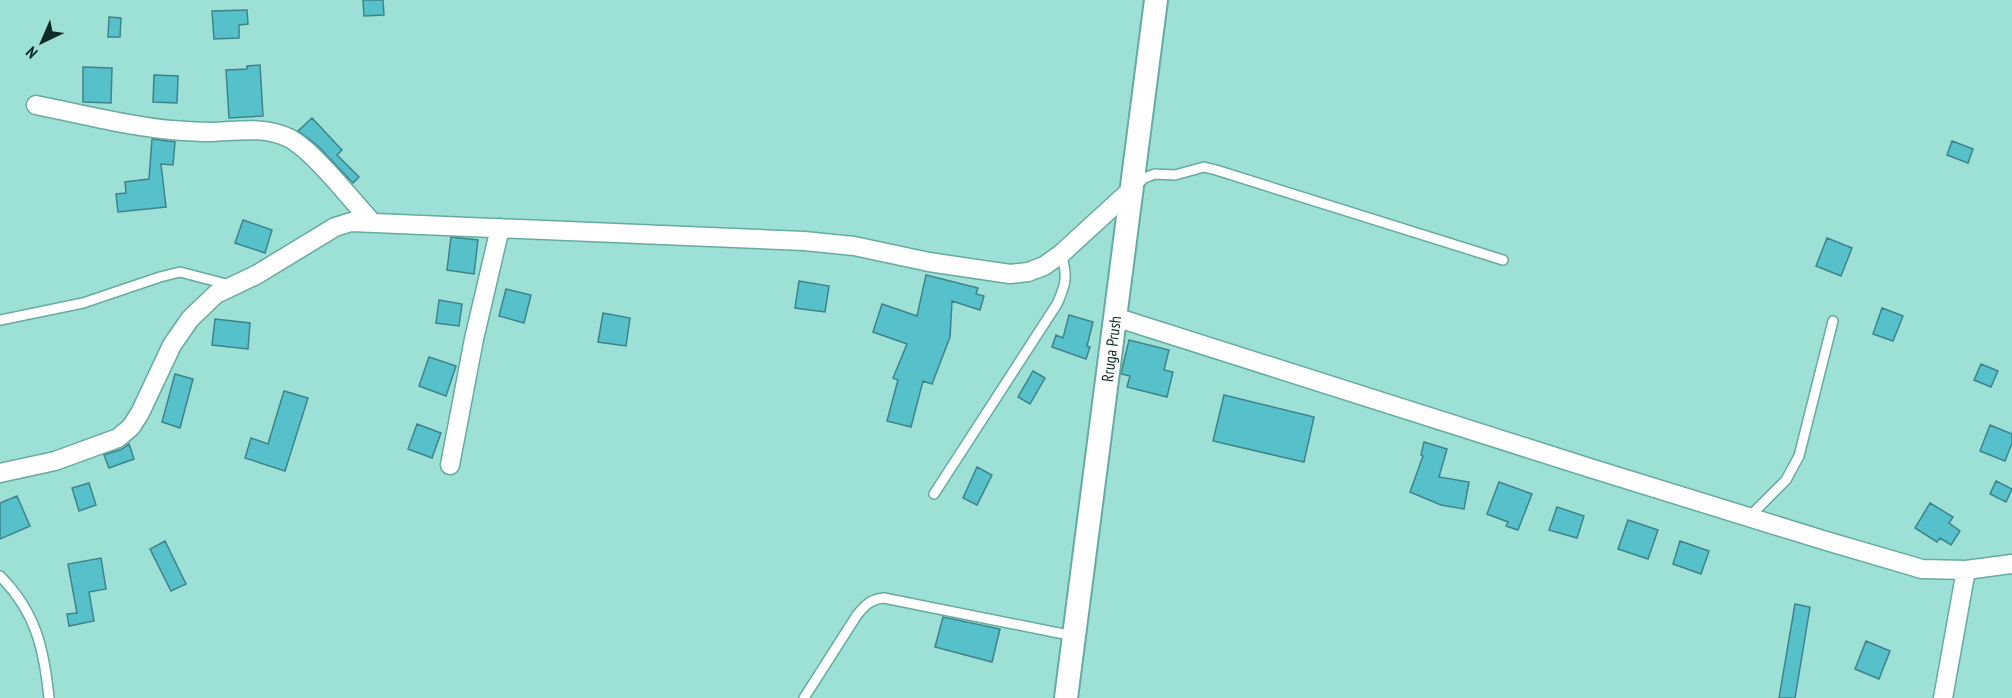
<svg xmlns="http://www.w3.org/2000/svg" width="2012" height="698" viewBox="0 0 2012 698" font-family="'PT Sans Narrow',sans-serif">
	<rect width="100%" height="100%" fill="#9ce0d6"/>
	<path fill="#57c1cb" stroke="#3f838a" stroke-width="1.5" d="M363,0h20l1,15 -20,1z
		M247,10l1,14 -9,1v13l-25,1 -2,-28z
		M109,17l12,1 -1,19h-12z
		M260,65l3,51 -34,2 -3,-48 21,-1v-3z
		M83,67l29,1 -1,35 -28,-1z
		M154,75l24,1 -1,27 -24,-1z
		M312,118l30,32 -5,5 22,22 -6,6 -36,-38 -19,-14z
		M152,139l23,3 -2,23 -12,-1 5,43 -48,5 -2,-18 10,-1 -1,-11 24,-3z
		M1952,141l21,8 -5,14 -21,-8z
		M243,220l29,10 -7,23 -30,-10z
		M451,237l27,3 -4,34 -27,-4z
		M1827,238l25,10 -11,28 -25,-10z
		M926,275l52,13 -2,6 8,2 -4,14 -28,-9 -2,36 -18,47 -9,-3 -12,46 -24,-6 11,-41 -5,-2 14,-34 -34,-12 9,-28 35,12z
		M799,281l30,5 -4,26 -30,-4z
		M506,289l25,6 -7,28 -25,-7z
		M439,300l23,4 -3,22 -23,-3z
		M1882,308l21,8 -10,25 -20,-7z
		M603,313l27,5 -4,28 -28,-4z
		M1069,315l24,7 -6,24 3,1 -4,12 -34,-12 4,-12 7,3z
		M215,319l35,4 -2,26 -36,-4z
		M1129,340l40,10 -5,20 9,2 -6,25 -40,-10 3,-11 -9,-2z
		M429,357l27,9 -10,30 -27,-10z
		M1981,364l17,7 -7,16 -17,-7z
		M1033,371l12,7 -15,26 -12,-7z
		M175,374l18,5 -13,49 -18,-6z
		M284,391l24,7 -23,73 -40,-13 6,-20 17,6z
		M1224,395l90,22 -10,45 -91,-21z
		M417,424l24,9 -9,25 -24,-9z
		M1990,425l22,9v9l-7,18 -25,-10z
		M1424,442l23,7 -8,28 30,5 -5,27 -23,-4 -31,-13 13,-36 -2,-1z
		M129,444l5,15 -25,9 -5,-13 18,-6z
		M977,467l15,8 -15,30 -14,-7z
		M1996,481l16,8 -6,13 -16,-8z
		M1499,482l33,12 -14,36 -12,-4 2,-4 -21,-8z
		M89,483l7,22 -17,6 -7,-23z
		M17,496l13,30 -30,13v-36z
		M1930,503l23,14 -4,6 11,8 -9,14 -11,-7 -3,4 -22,-14z
		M1557,507l27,9 -7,22 -28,-8z
		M1628,520l30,10 -10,29 -30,-10z
		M165,541l21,43 -15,7 -21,-42z
		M1680,541l29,10 -8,23 -28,-10z
		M101,558l5,31 -17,3 5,29 -25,5 -2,-12 10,-1 -9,-49z
		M1795,604l15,3 -15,91h-16z
		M943,617l57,12 -8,33 -57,-15z
		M1866,641l24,10 -11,28 -24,-10z"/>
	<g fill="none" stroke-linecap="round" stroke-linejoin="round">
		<g stroke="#67aaa0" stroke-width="12">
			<path id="service" d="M1137,185l7,-7 11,-4 20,1 29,-8 12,3 287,90
				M0,320l83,-17 77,-26 20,-5 50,13
				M934,494l123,-190c9,-20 11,-28 4,-50
				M1749,517l37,-37 13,-24 34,-135
				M0,576c36,36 44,73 49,122
				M804,698l53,-83c8,-10 14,-16 27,-17l190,38"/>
		</g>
		<g stroke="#67aaa0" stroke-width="21">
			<path id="minor" d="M36,105c45,9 90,21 135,25 13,1 28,2 41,2 26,-1 52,-6 77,6 25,13 62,62 83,84
				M1115,317l475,151 233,72 99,29 44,1 -23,128
				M450,465l24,-126 26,-111
				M0,473l55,-12 63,-23 13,-11 9,-14 32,-68 18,-26 26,-25 40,-19 79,-48 16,-5 453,19 50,5 75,16 81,12 18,-2 16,-6 17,-12 71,-65
				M1966,570l46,-6"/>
		</g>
		<g stroke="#67aaa0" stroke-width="26">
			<g id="tertiary">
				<path id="s1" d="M1066,698l90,-698"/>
			</g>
		</g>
		<use href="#service" stroke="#fff" stroke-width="9"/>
		<use href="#minor" stroke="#fff" stroke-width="18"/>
		<use href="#tertiary" stroke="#fff" stroke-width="22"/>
	</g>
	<g text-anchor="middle" stroke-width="5" stroke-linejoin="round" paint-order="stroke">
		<g font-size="16" fill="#0f2b28" stroke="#9ce0d6">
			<text dy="6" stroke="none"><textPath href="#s1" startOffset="352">Rruga Prush</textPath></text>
		</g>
	</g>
	<g transform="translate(42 42) rotate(224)" stroke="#9ce0d6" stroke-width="4.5" paint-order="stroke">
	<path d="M0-4.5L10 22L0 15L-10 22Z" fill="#0f2b28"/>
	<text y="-9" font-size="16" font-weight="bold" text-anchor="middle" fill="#0f2b28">N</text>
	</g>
</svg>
